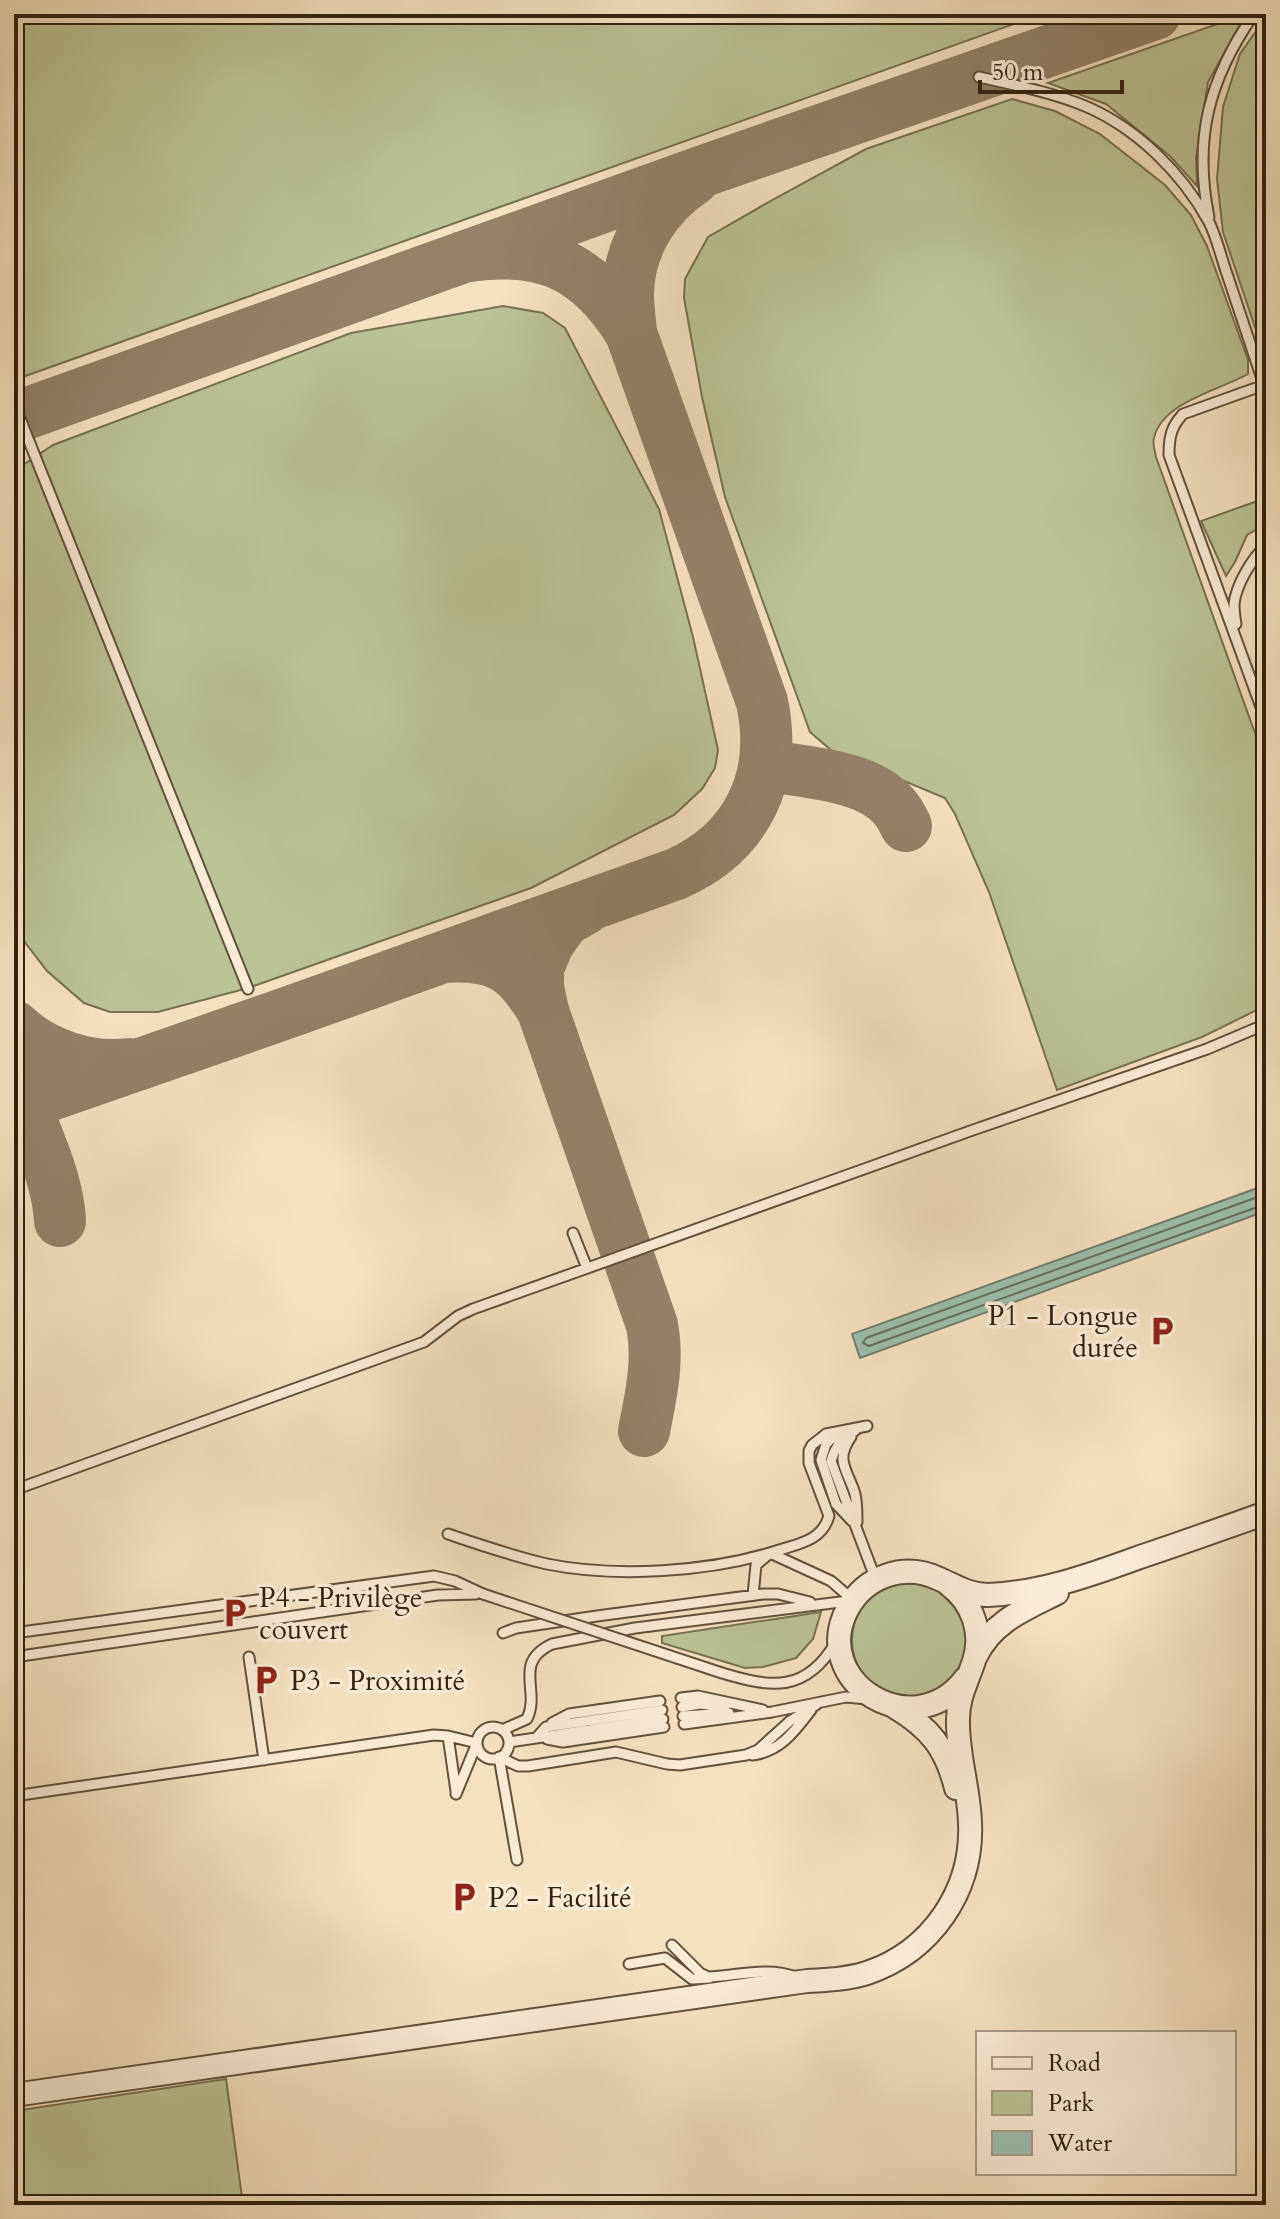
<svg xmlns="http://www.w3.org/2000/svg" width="1280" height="2219" viewBox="0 0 1280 2219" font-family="Cardo,serif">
	<rect width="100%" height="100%" fill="#f6e1bf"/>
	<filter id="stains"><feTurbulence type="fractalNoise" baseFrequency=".0025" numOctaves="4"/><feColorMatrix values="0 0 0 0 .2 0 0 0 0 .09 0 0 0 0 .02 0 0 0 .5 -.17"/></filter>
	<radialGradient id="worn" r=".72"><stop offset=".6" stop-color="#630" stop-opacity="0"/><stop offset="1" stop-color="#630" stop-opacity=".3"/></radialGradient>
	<path fill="#bac394" stroke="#767252" stroke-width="2" d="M14,14h1028l-1028,366z
		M1246,14l-38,68 -12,75 1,29 -27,-30 -64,-52 -58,-21z
		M1266,17v343l-43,-128 -6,-53 6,-72 17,-53z
		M1012,99l43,12 45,23 65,51 26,30 16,31 41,114v14c-28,16 -86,28 -94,64 -2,5 1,13 2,19l110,307v238l-5,6 -59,29 -145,53 -68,-198 -34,-78 -10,-16 -113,-47 -22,-19 -85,-235 -23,-100 -18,-99 1,-19 23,-42 66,-38 92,-50z
		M503,306l40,7 22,15 94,181 34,128 25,113 -3,18 -13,21 -28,26 -143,73 -283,100 -90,24h-48l-26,-9 -37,-32 -33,-43v-457l39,-26 298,-112z
		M1266,498v26l-19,11 -12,27 -9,14 -25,-55z
		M852 1640a57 57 0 1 1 114 0a57 57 0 1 1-114 0Z
		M821,1612l-8,27 -17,19 -33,9 -18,1 -83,-25v-7z
		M226,2079l17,126h-229v-94z"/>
	<path fill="#9dbeae" stroke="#727f6e" stroke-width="2" d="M1266,1185v26l-406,147 -8,-24z"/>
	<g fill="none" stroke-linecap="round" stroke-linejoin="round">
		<path stroke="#67705e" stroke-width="2" d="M1266,1194l-400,144 -3,5 6,3 397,-142"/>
		<path stroke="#948167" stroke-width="52" d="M631,333c-1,-13 -3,-26 -3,-38 0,-47 27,-91 66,-116
			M14,418l698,-250 443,-154
			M765,765c41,8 104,9 131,44 4,5 7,11 10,17
			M443,957c53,-3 73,8 100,54l-5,-24v-19l10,-24 16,-23 22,-13
			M543,1011l109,314c7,36 -1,70 -8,106
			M14,1026c29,28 75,43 115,38
			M15,1076c14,47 43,97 45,145
			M14,1118l31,-21 233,-81 398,-142c72,-32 102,-97 86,-172l-131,-369c-42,-68 -89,-89 -168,-76"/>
		<g stroke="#62513b" stroke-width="13">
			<path id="service" d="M979,77c35,8 72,15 106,29 52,22 97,67 124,116 8,16 12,35 18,52 12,37 25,74 37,111l-81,29c-12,13 -14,23 -14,41l97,266
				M1209,217c-16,-78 0,-138 45,-203
				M19,416l229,573
				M1236,624c-1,-6 -2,-14 -2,-20 2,-19 18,-46 32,-58
				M573,1233l14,35
				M856,1430c-13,8 -21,16 -25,31l45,119
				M841,1435l-10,4 -5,5 -5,16 15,44 16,17
				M851,1437c-17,24 -3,33 4,57 2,9 2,19 2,28
				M14,1490l410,-148 34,-26 15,-7 500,-179 234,-81 59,-25
				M448,1534c32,11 65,22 99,30 69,14 163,8 229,-13 22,-7 46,-10 53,-35l-20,-53v-12l3,-6 14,-11 41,-8
				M753,1595l3,-30 14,-12 61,28 22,19
				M14,1633l420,-57 21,5 28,13
				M503,1633l13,-5 81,-12 166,-22h15l32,8
				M14,1657l424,-62 38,-1
				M249,1657l15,103
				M722,1673c50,15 84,20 114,-31
				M681,1698l17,-2 65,14
				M682,1707l18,-3 25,3
				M683,1716l46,-3
				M552,1723l17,-9 91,-13
				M684,1724l88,-12 74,-15 21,2
				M477 1743a16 16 0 1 1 32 0a16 16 0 1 1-32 0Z
				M502,1730l25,-11c14,-29 -15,-56 25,-75l83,-16 213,-27
				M448,1736l8,55
				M536,1738l10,-11 116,-17
				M547,1739l16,3 101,-15
				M509,1742l154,-23
				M752,1755c28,-3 43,-24 59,-45
				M499,1757l19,9h10l88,-14 51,12 13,1 66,-10 12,-5 32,-29 26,-16
				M499,1757l18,103
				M14,1796l420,-61 14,1 29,7 -21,51
				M672,1945l28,28 8,4c29,-1 60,-11 88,0
				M629,1964l36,-6 27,21 18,-1
				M14,2070l8,24"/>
		</g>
		<g stroke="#62513b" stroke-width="26">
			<path id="tertiary" d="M976,1656c16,-34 49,-47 81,-63
				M965,1679c-52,68 -157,2 -117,-71 18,-32 56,-45 89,-30 17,7 31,17 51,17 52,-2 103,-20 152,-38 42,-14 84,-29 126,-44
				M895,1707c35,21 51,41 61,81
				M14,2095l793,-114c20,-1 41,-2 60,-8 65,-22 106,-83 103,-150 -1,-35 -13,-69 -12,-104 0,-22 9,-37 16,-58 9,-28 -1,-58 -25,-76"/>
		</g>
		<use href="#service" stroke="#f9ecd5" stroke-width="9"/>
		<use href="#tertiary" stroke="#f9ecd5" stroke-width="22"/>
		<g stroke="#62513b" stroke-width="13" stroke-linecap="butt">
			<path id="service-bridge" d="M483,1594l239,79"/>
		</g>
		<use href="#service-bridge" stroke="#f9ecd5" stroke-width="9"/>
	</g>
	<defs>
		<g id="parking-bare" transform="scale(2.4)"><path d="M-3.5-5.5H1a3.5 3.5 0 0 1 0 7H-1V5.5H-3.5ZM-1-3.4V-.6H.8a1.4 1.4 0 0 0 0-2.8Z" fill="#8f2418" stroke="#f9ecd5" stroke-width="2.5" paint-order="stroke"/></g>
	</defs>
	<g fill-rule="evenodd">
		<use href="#parking-bare" x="1162" y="1331"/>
		<use href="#parking-bare" x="235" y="1613"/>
		<use href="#parking-bare" x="266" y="1680"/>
		<use href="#parking-bare" x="464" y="1897"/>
	</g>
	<g text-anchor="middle" stroke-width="7" stroke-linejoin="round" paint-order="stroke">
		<g font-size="28" fill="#31210f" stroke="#f9ecd5" text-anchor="start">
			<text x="1138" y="1325" text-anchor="end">P1 - Longue<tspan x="1138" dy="32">durée</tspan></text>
			<text x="259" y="1607">P4 - Privilège<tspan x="259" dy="32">couvert</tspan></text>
			<text x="290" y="1690">P3 - Proximité</text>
			<text x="488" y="1907">P2 - Facilité</text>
		</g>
	</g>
	<rect width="1280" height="2219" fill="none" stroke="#f6e1bf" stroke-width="48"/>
	<rect x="16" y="16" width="1248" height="2187" fill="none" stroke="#31210f" stroke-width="4"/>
	<rect x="24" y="24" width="1232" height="2171" fill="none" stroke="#31210f" stroke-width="2"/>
	<rect x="976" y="2031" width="260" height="144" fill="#f9ecd5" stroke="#a99b86" stroke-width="2"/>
	<rect x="992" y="2057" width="40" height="12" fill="#f9ecd5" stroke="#a99b86" stroke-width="2"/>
	<text x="1048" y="2071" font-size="24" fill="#31210f">Road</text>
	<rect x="992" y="2091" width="40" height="24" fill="#bac394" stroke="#a99b86" stroke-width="2"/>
	<text x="1048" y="2111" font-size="24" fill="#31210f">Park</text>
	<rect x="992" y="2131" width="40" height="24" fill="#9dbeae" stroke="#a99b86" stroke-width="2"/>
	<text x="1048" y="2151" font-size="24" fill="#31210f">Water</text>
	<path d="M980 80v12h142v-12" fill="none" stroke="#31210f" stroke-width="4"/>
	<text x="992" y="80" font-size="24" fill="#31210f" stroke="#f9ecd5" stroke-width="6" paint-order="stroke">50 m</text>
	<rect width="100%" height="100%" filter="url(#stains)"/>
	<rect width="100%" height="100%" fill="url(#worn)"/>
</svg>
